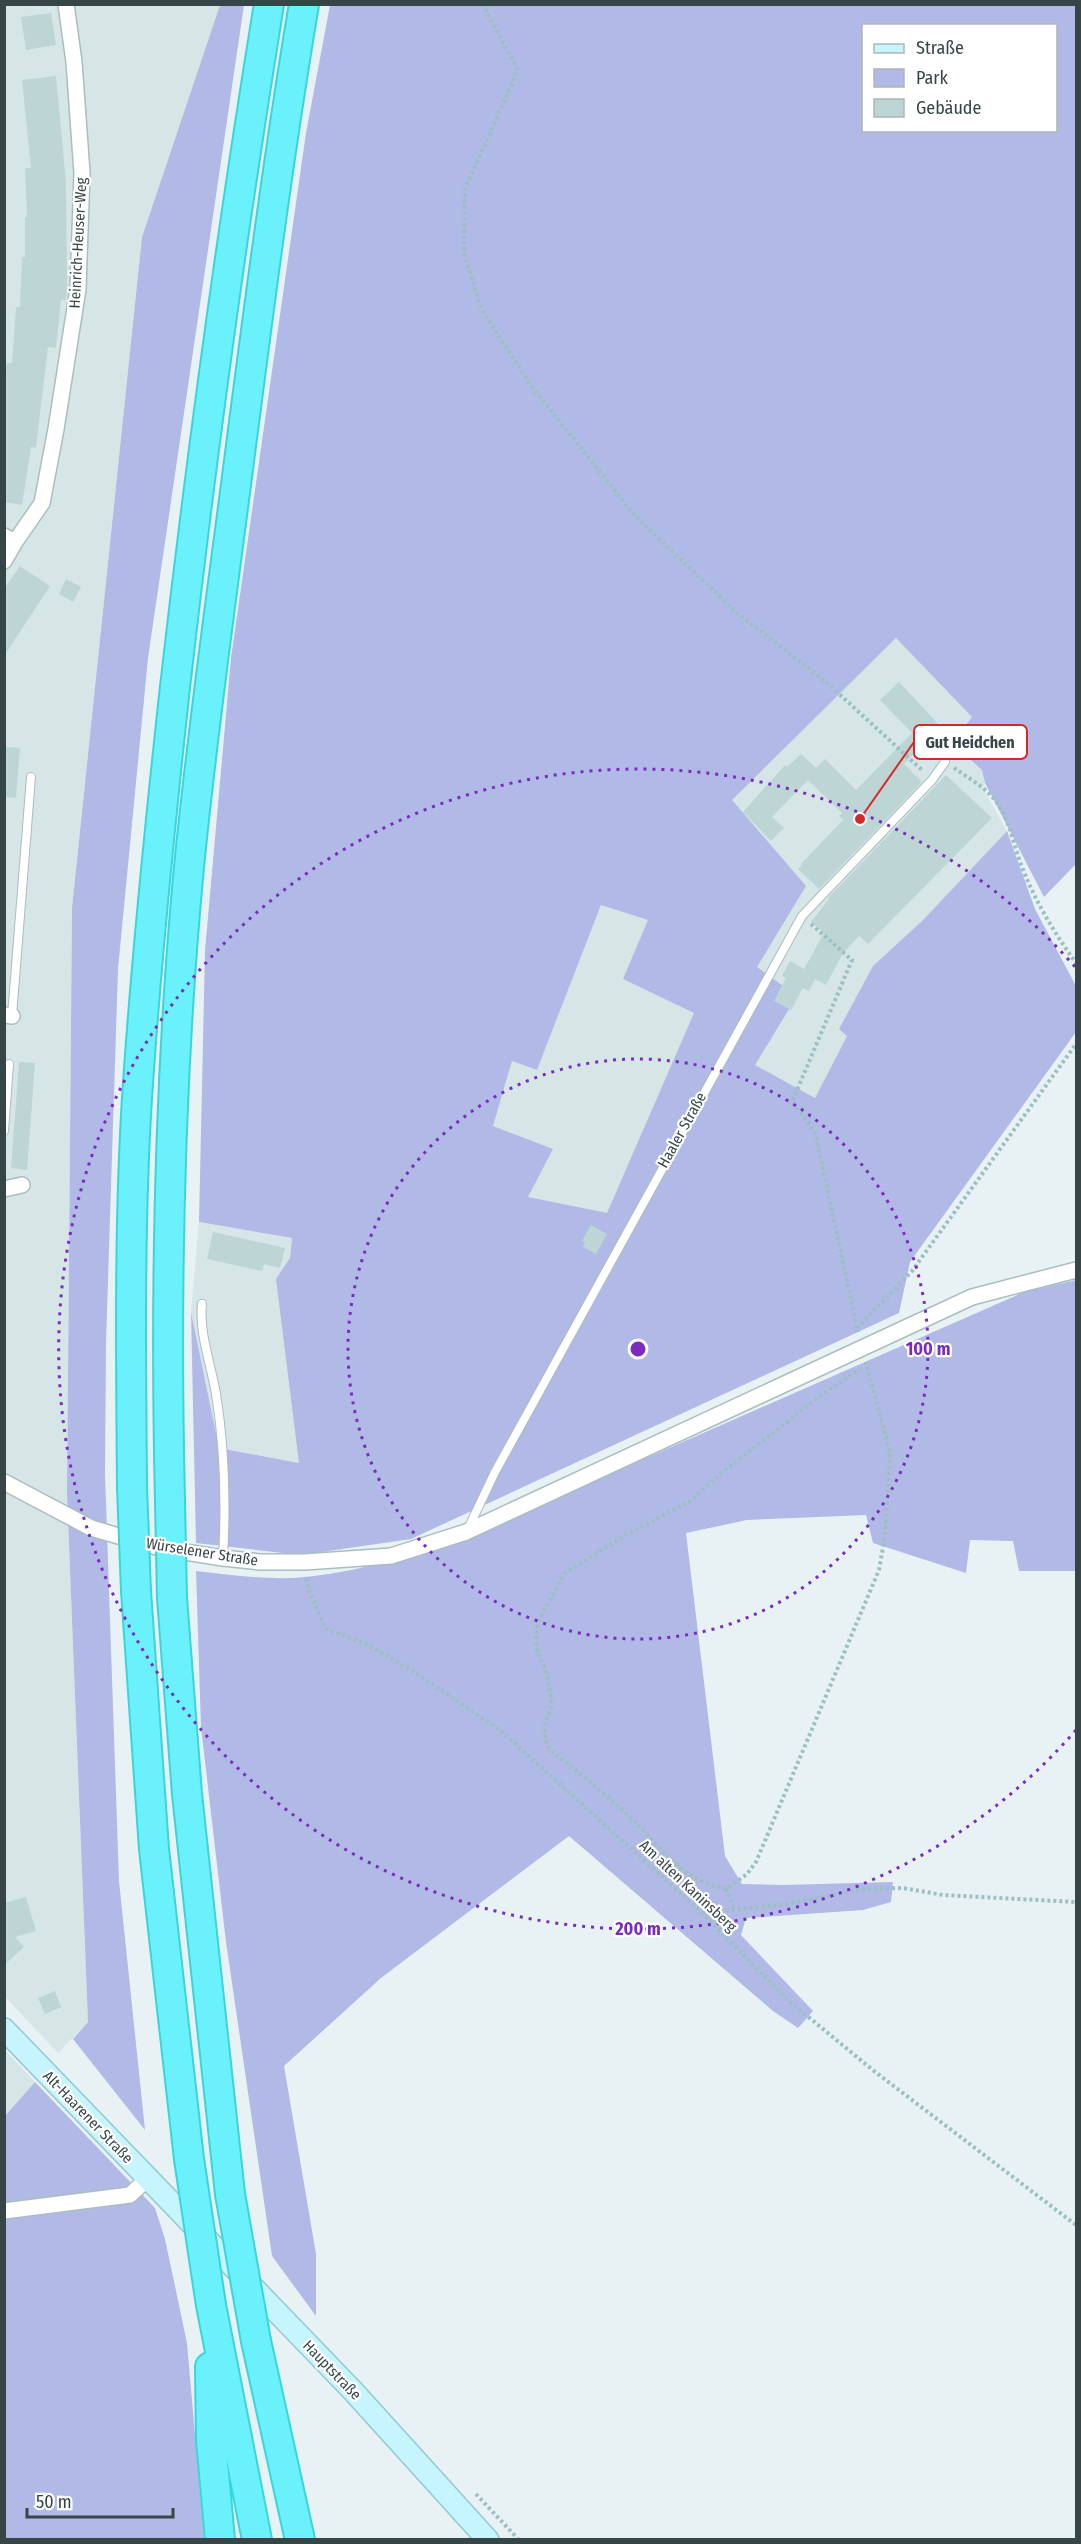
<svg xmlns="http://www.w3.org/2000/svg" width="1081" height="2544" viewBox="0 0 1081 2544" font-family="'Fira Sans Condensed',sans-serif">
	<rect width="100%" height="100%" fill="#e8f2f4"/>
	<path fill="#d6e6e7" d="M5,5h215l-78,232 -70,671 -5,586 21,528 -30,31 -53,-56z
		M896,638l77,79 -11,35 20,18 3,13 -2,5 24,43 -84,89 -50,46 -26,70 -32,62 -60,-32 -98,184 -130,-53 -34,-71 19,-65 25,9 64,-165z
		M199,1222l93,16 -2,20 -13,21 23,184 -81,-15 -28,-136z
		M5,2050l30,32 -30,34z"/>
	<path fill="#b1b9e7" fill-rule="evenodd" d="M220,5h24l-96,653 -30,311 -12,374 -1,131 14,407 26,249 -72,-91 15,-17 -21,-528 5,-586 70,-671z
		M330,5h746v859l-32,33 -59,-114 -3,-13 -20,-18 -4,-17 14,-18 -76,-79 -164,162 74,86 -49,81 40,29 -42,69 60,33 32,-62 -8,-7 34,-63 50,-46 84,-89 28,78 41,77v46l-166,230 -11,51 -488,226 -110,16 -105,-12 -5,-231 28,136 80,15 -23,-184 14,-21 2,-20 -93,-16 6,-271 26,-293 75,-525zM864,26h192v104h-192zM601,905l47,15 -25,59 71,34 -87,200 -79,-16 25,-48 -60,-23 19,-65 25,9z
		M1076,1280v291h-57l-6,-30 -43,-1 -4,33 -93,-30 -7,-28 -119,5 -61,13 39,323 17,28 41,1 110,-3 -2,20 -28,8 -117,8 -5,17 72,76 -15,17 -25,-17 -204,-175 -188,142 -97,88 32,188v62l-44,-60 -46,-314 -25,-215 -5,-156c32,4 65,8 97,7 52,-3 103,-19 153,-32l578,-254z
		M35,2082l120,126 10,31 22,104 17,196 -199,1v-424z"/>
	<path fill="#bdd5d5" d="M51,13l5,32 -30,5 -5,-33z
		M56,76l10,106 1,101 -1,17h-5l-5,48 -8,-1 -12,101 -5,-1 -9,58 -18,-3v-110l3,-29h5l4,-56h4l2,-50h3v-40h2l-2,-49h6l-9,-88z
		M20,566l30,20 -46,70v-67z
		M66,579l15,8 -8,15 -14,-8z
		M899,682l42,45 -37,37 18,18 -103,107 -21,-20 4,-4 -1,-1 42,-44 -4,-4 3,-3 -34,-33 -36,37 12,11 -13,13 -28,-29 42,-47 2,2 14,-13 15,14 9,-9 31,31 56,-57 -32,-33z
		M4,747l16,1 -4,50 -12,-1z
		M946,775l46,43 -124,126 -9,-8 -16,17 -17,32 -11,-6 -6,12 -6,-3 -12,22 -17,-9 12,-23 -4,-2 8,-15 14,8 20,-36 -13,-11 18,-23 -1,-1z
		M19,1062l16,1 -8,107 -16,-2z
		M591,1225l16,9 -11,20 -13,-7 2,-5 -3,-1z
		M213,1232l72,16 -5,20 -16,-4 -2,7 -55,-12z
		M26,1897l10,34 -21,6 9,10 -20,18v-62z
		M55,1991l6,16 -16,7 -7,-16z"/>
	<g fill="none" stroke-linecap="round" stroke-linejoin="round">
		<g stroke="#aabdbf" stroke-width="10">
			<path id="service" d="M12,1016l19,-239
				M4,1131l5,-67
				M202,1304c-3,30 9,60 14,90 9,55 10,109 7,164
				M467,1531l28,-59 307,-556 130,-136 13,-18"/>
		</g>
		<g stroke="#aabdbf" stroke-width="18">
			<path id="minor" d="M4,536l11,6 -11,19
				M15,542l27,-39 14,-74 22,-140 4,-116 -8,-111 -8,-58
				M4,1015l8,1
				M4,1189l18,-4
				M4,1482l87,46 69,20 63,10 37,4h45l86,-6 75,-24 506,-235 104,-27
				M4,2211l126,-16 17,-16"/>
		</g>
		<g stroke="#95c8d0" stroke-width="24">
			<path id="secondary" d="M4,2029l349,362 135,149"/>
		</g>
		<g stroke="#3ad5db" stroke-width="32">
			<path id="motorway" d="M132,1487c-1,-129 -3,-260 5,-389 9,-138 23,-274 38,-411 26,-228 57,-456 94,-683
				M170,1502c-5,-212 -1,-424 19,-635 13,-133 32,-266 49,-398 20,-155 40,-310 66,-465
				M136,1591l18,258 35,310
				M172,1598l15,196 43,400
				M211,2305l46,235
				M256,2341l44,199
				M210,2367l1,73 9,100"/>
		</g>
		<path stroke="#9cbfc1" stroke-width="4" stroke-dasharray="3 3" stroke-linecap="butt" d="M482,4l36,66 -53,119 -1,64 17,55 49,76 105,132 102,97 87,67 99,91
			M954,768c16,11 35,21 45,38 12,19 15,41 23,61 13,34 33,67 54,96
			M811,924l41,36 -60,142 23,30 43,200
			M857,1328l55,-57 164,-227
			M307,1578l2,13 17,38 40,15 45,26 89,60 202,183 87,88 85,70 202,154
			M726,1889c-51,-12 -62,-40 -97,-73 -25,-23 -52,-45 -79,-66l-5,-12v-16l6,-14v-13l-5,-24 -9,-21 -1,-17 3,-13 26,-47 61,-38 63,-33 35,-31 100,-78 36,-24
			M734,1908l-8,-19 21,-15 9,-12 123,-292 6,-34 5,-83 -24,-91
			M702,1913l84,-9 78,-15 39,-1 40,7 133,7
			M476,2494l43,46"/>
		<use href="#service" stroke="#fff" stroke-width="8"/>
		<use href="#minor" stroke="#fff" stroke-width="15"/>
		<use href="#secondary" stroke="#c7f5fe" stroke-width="21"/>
		<use href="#motorway" stroke="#6af1fc" stroke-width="28"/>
		<g stroke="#3ad5db" stroke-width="32" stroke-linecap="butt">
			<path id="motorway-bridge" d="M132,1487l4,104
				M170,1502l2,96
				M189,2159l22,146
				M230,2194l26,147"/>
		</g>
		<use href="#motorway-bridge" stroke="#6af1fc" stroke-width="28"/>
	</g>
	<g fill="none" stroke="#7b2cbf" stroke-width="3" stroke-dasharray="3 6">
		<circle cx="638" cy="1349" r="290"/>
		<path d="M1076 1730A580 580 0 1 1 1076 968"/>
	</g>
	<g text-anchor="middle" stroke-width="4.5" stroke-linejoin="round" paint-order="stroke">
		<g font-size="15" fill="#364647" stroke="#fff">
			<text transform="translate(78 243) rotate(-87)" y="5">Heinrich-Heuser-Weg</text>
			<text transform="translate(682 1130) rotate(-61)" y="5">Haaler Straße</text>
			<text transform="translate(202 1552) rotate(9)" y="5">Würselener Straße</text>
			<text transform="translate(688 1886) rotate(43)" y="5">Am alten Kaninsberg</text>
			<text transform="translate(88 2117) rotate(46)" y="5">Alt-Haarener Straße</text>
			<text transform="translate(332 2370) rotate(46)" y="5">Hauptstraße</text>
		</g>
	</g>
	<circle cx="638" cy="1349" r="9" fill="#7b2cbf" stroke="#fff" stroke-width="3"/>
	<g font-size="18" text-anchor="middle" font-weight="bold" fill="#7b2cbf" stroke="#fff" stroke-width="4.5" stroke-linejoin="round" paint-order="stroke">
		<text x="928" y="1355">100 m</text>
		<text x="638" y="1935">200 m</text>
	</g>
	<path fill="none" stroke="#d62828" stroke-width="2" d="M860 819L914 742"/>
	<circle fill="#d62828" stroke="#fff" stroke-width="2" cx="860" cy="819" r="6"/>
	<rect fill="#fff" stroke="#d62828" stroke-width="2" x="914" y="725" width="113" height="34" rx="6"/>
	<g font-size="16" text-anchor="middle" font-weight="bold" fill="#364647">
		<text x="970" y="748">Gut Heidchen</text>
	</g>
	<rect width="1081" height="2544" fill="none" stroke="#364647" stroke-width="12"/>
	<rect x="862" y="24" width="195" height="108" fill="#ffffff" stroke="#afb5b5" stroke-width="1.5"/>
	<rect x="874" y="44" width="30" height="9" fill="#c7f5fe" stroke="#afb5b5" stroke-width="1.5"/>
	<text x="916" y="54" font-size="18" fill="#364647">Straße</text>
	<rect x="874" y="69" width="30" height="18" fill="#b1b9e7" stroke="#afb5b5" stroke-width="1.5"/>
	<text x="916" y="84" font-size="18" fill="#364647">Park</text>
	<rect x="874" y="99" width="30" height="18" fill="#bdd5d5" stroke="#afb5b5" stroke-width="1.5"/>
	<text x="916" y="114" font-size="18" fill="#364647">Gebäude</text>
	<path d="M27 2508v9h146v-9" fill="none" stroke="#364647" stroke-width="3"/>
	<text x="36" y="2508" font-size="18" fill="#364647" stroke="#ffffff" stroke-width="4.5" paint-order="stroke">50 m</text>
</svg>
